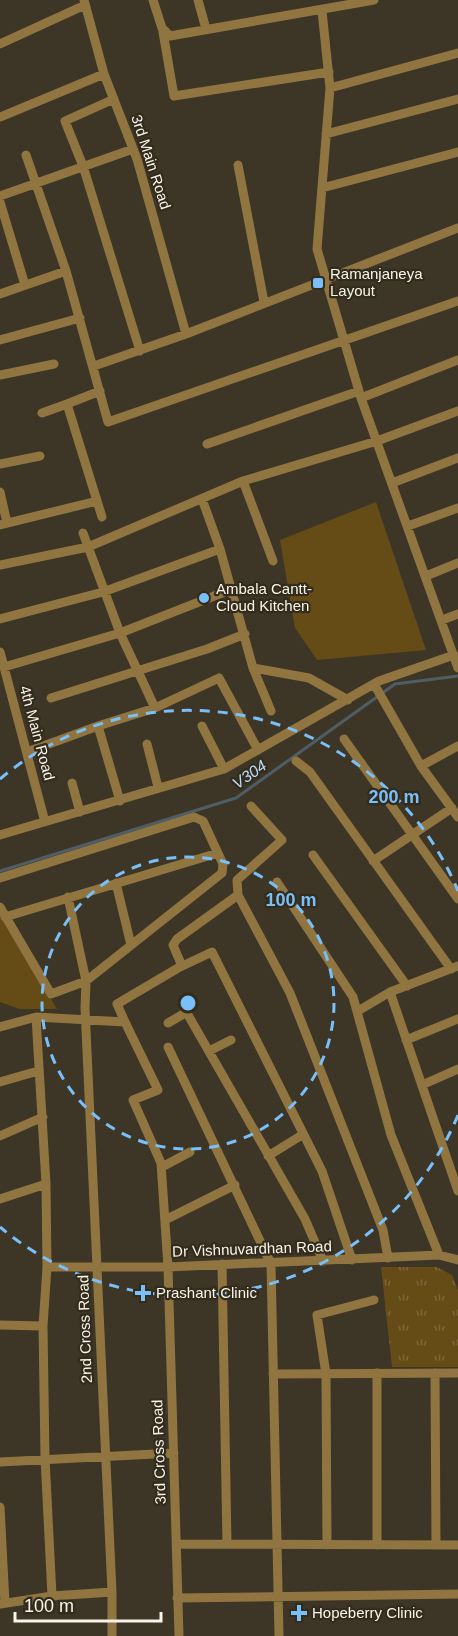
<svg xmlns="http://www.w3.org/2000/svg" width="458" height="1636" viewBox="0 0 458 1636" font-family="Helvetica,sans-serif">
	<defs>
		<pattern id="park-tufts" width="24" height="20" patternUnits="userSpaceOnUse" patternTransform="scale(1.5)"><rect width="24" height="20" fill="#654c17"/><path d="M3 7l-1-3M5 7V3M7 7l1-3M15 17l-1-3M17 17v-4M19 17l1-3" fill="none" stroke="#7c6639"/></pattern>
	</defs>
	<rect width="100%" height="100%" fill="#3d3526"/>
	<path fill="#654c17" d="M376,502l50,148 -109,10 -22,-32 -15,-88z
		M0,915l57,94h-38l-19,-7z"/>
	<path fill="url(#park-tufts)" d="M381,1267h56l15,8 6,15v77h-66z"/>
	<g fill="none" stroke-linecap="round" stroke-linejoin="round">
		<path stroke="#4f5e66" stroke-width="3" d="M0,871l236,-73 159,-114 63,-8"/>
		<path stroke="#907541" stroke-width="9" d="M84,0l20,74 33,85 49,175
			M153,0l9,28 8,8 204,-36
			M198,0l8,29
			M322,11l8,77 -13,161 44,149 97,270
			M163,32l11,64 155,-24
			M0,44l85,-39
			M330,88l128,-35
			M114,99l-49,22 18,45 57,185
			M0,117l104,-43
			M326,134l132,-35
			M26,155l40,116
			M238,165l26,137
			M322,188l136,-36
			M0,196l133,-47
			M0,202l25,83
			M0,294l66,-23 42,151 350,-121
			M0,340l80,-22
			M94,366l92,-32 272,-106
			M0,375l54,-11
			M100,391l-33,13 35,113
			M361,398l97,-38
			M42,413l25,-9
			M207,444l152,-53
			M0,464l40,-8
			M243,481l30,80
			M392,483l66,-25
			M0,492l7,31
			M202,499l18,50 33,119 56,10 39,22
			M0,525l97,-24
			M408,526l50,-18
			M83,533l37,100 35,75 -57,18 22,75
			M0,565l88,-18 155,-66 134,-40 81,-30
			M426,576l32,-13
			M0,619l103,-27 117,-43
			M442,620l16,-6
			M0,652l45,170
			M4,667l116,-34 112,-44
			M253,668l18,43
			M374,684l47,82 37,51
			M51,698l156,-49 38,-15
			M155,708l64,-30 39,72
			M202,726l22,43
			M344,739l114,160
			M147,744l11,43
			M27,752l71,-26
			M296,761l14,11 141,197
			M421,766l37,-20
			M72,783l8,29
			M0,835l224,-66 155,-88 75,-26
			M313,855l94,131
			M373,861l79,-53
			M0,878l194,-61 9,4 20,43 -1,9 -136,108 -35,13 -51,-87
			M277,882l76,115 38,138 48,120
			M116,883l15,62
			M238,895l52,98 93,237 5,28
			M68,897l18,84 -1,27 27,584v44
			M5,917l213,-64
			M182,966l-9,-21 4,-6 61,-44 -1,-15 45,-40 -31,-34
			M458,966l-68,26 68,199
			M184,1008l121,211 18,42
			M358,1011l32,-19
			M36,1017l10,167 1,83 -4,59 2,132 7,138
			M125,1022l-8,-18 61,-36 34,-16 110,219 30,89
			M168,1023l19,-11
			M0,1027l36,-10 89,5 33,68 -25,10 28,63 7,104 11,369
			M406,1040l52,-21
			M168,1047l103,217 8,372
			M209,1051l22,-11
			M0,1082l38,-11
			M422,1085l36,-16
			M0,1136l43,-19
			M268,1156l34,-21
			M162,1167l28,-15
			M0,1199l46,-15
			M165,1220l70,-35
			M222,1264l5,280
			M47,1267h121l271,-12 19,5
			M0,1325l43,1
			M377,1373v172
			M435,1373l1,172
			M273,1374l185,-1
			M0,1462l174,-9
			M0,1507l5,96
			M176,1544l282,1
			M327,1545l-1,-171 -9,-59 57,-15
			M177,1598l281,-4
			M0,1604l52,-8 60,-4"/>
	</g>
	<g fill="none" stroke="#79bff8" stroke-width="3" stroke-dasharray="10 8">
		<circle cx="188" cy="1003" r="146"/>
		<path d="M458 1115A292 292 0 0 1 0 1227M0 779A292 292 0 0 1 458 891"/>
	</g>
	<g fill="#79bff8" stroke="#332b1c" stroke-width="2">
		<rect x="312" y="277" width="12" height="12" rx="3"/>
		<circle cx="204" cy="598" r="6"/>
		<path d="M140 1284h6v6h6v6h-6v6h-6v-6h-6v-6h6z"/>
		<path d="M296 1604h6v6h6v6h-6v6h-6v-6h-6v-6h6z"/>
	</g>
	<g text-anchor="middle" stroke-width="4.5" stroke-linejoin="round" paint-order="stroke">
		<g font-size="15" fill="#f9f4ea" stroke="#332b1c">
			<text transform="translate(151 162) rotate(72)" y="5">3rd Main Road</text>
			<text transform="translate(37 733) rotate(75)" y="5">4th Main Road</text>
			<text transform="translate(252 1249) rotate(-2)" y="5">Dr Vishnuvardhan Road</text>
			<text transform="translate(85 1329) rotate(-92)" y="5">2nd Cross Road</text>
			<text transform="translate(159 1452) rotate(-92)" y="5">3rd Cross Road</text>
		</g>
		<g font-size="15" fill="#f9f4ea" stroke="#332b1c" text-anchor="start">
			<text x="330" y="279">Ramanjaneya<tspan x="330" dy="17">Layout</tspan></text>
			<text x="216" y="594">Ambala Cantt-<tspan x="216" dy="17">Cloud Kitchen</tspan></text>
			<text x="156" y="1298">Prashant Clinic</text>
			<text x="312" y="1618">Hopeberry Clinic</text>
		</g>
		<g font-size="16" font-style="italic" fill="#b8dbfa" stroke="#332b1c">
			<text transform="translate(249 774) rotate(-35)" y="6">V304</text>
		</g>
	</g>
	<circle cx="188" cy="1003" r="9" fill="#79bff8" stroke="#332b1c" stroke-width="3"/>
	<g font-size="18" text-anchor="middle" font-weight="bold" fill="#79bff8" stroke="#332b1c" stroke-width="4.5" stroke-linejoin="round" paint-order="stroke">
		<text x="394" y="803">200 m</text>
		<text x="291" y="906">100 m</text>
	</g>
	<path d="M15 1612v9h146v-9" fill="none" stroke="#f9f4ea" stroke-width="3"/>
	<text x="24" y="1612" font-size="18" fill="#f9f4ea" stroke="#332b1c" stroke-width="4.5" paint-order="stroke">100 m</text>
</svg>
